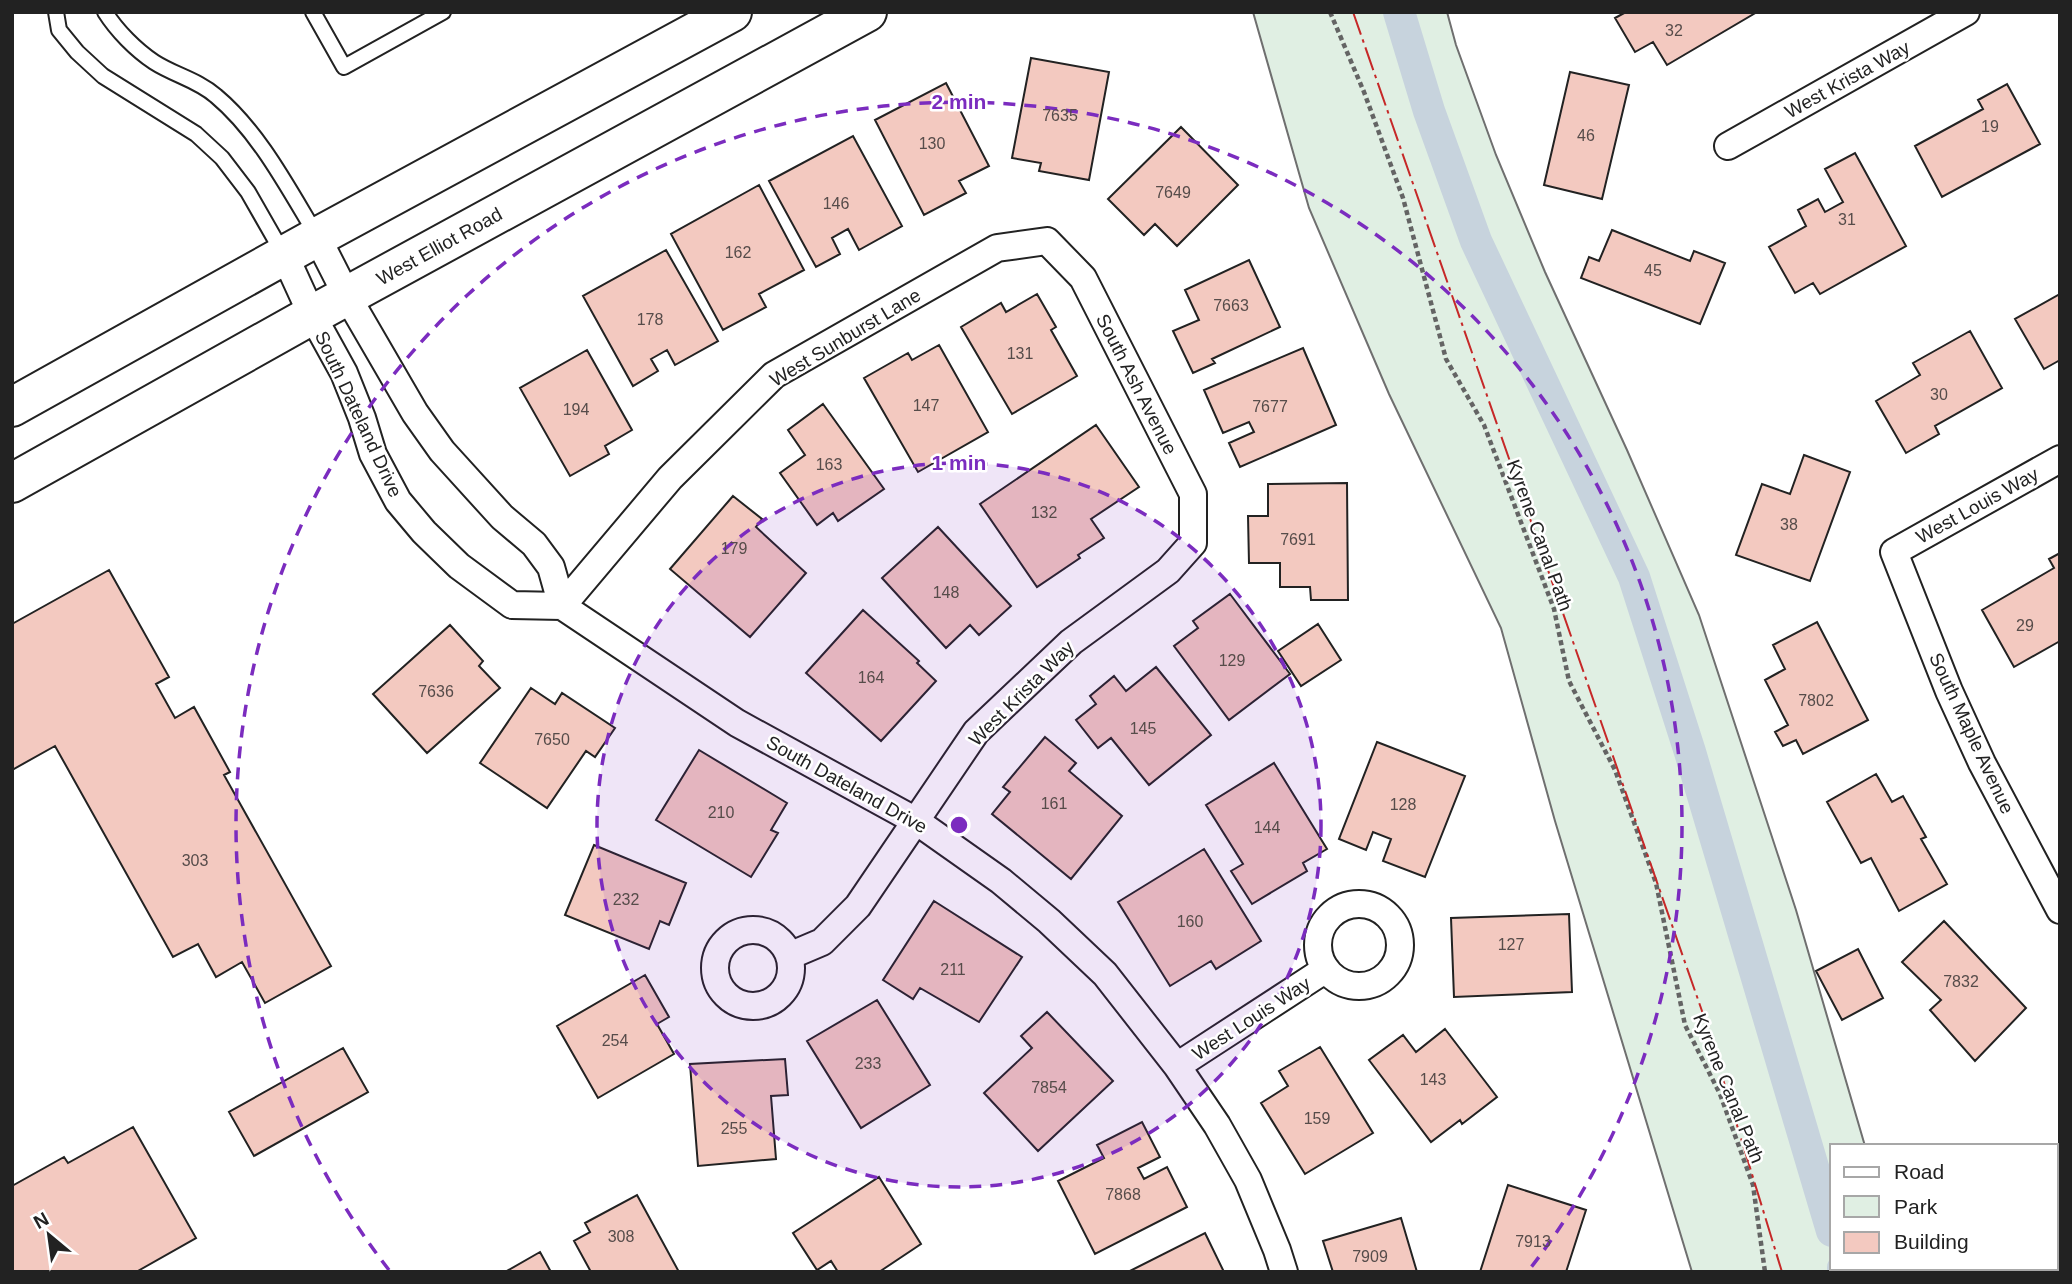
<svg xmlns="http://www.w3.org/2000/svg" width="2072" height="1284" viewBox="0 0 2072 1284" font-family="Helvetica,sans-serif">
	<rect width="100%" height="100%" fill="#fff"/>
	<path fill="#e0efe3" stroke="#6f6f6f" stroke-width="2" d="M1253,12h194l9,33 40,110 49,117 82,178 72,165 97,295 69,236h-33v122h69l1,4h-210l-137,-451 -54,-193 -112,-234 -80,-186z"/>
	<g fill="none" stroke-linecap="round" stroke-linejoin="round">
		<path stroke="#c7d3dd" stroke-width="32" d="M1399,12l30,99 47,130 158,336 56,175 142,479
			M1843,1268l1,4"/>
	</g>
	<path fill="#f3c9c0" stroke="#222" stroke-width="2" d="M1626,12h131l-90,53 -14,-23 -18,10 -20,-34z
		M1031,58l78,14 -20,108 -50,-9 2,-8 -29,-5z
		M1570,72l59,13 -27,114 -58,-14z
		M946,83l43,83 -30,15 7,12 -42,22 -49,-95z
		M2007,84l33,60 -98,53 -27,-51 68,-37 -5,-9z
		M1181,127l57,58 -61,61 -22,-22 -11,11 -36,-36z
		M853,136l49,90 -43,24 -11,-21 -16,9 8,16 -24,13 -47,-86z
		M1855,153l51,93 -86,48 -7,-11 -18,10 -26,-46 37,-21 -8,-16 20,-11 7,13 18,-10 -18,-33z
		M759,185l45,85 -45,24 7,13 -43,23 -52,-96z
		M1612,230l78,31 4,-10 31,12 -25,61 -119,-46 8,-21 10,4z
		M666,250l52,91 -43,24 -8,-15 -16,9 7,12 -25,15 -50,-90z
		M1249,260l31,67 -68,32 3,4 -22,10 -20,-42 26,-11 -14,-30z
		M1037,294l19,33 -5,3 26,46 -65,38 -51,-87 40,-24 5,9z
		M2060,294v66l-16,9 -29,-50z
		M1970,331l32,57 -67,38 4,8 -33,19 -30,-52 44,-26 -7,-12z
		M939,345l49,87 -70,40 -54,-94 44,-25 4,7z
		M1303,348l33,77 -96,42 -11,-24 25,-11 -5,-10 -26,11 -19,-43z
		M587,350l45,80 -27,16 4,8 -39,22 -50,-88z
		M823,404l61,85 -46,32 -5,-8 -16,12 -37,-52 25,-18 -17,-25z
		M1096,425l43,62 -48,32 13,19 -26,17 2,3 -43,29 -57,-83z
		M1804,455l46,17 -40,109 -74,-26 26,-71 28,10z
		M1347,483l1,117h-37l-1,-13h-30v-24h-31l-1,-47h20v-32z
		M733,496l29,23 -6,8 50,46 -56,64 -80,-68z
		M938,527l73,79 -32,29 -9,-10 -24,23 -64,-70z
		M2060,553v88l-46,26 -32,-57 72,-42 -5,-9z
		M109,570l60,107 -13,7 19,34 19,-11 36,65 -6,3 107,191 -66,37 -23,-41 -26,15 -18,-33 -25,13 -118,-211 -43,24v-146z
		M1230,594l60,80 -61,46 -55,-74 24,-18 -5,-7z
		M863,610l56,51 -2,2 19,18 -55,60 -75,-68z
		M1817,622l51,98 -65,34 -7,-14 -13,6 -8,-14 13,-7 -23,-45 20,-11 -12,-24z
		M1318,624l23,36 -40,26 -23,-35z
		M450,625l33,36 -4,5 21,22 -73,65 -54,-59z
		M1156,667l55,68 -62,50 -38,-47 -13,10 -22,-28 20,-16 -6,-8 24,-20 12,15z
		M531,688l24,16 7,-11 53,35 -20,29 -9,-6 -39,57 -67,-45z
		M1045,737l31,26 -7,8 53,45 -51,63 -79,-65 18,-22 -7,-5z
		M1377,742l88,34 -40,101 -42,-16 8,-22 -18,-7 -7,18 -27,-11z
		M699,750l88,53 -16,27 7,3 -27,44 -95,-57z
		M1274,763l53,86 -24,14 4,8 -55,33 -21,-33 12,-7 -37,-59z
		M1876,774l16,28 11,-6 23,41 -5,2 26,45 -48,27 -28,-53 -10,5 -34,-61z
		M594,845l92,38 -17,42 -9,-4 -11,28 -84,-34z
		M1204,849l57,92 -45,28 -5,-8 -41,25 -52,-84z
		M934,901l88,56 -43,65 -59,-34 -7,11 -30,-19z
		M1569,914l3,78 -118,5 -3,-79z
		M1944,921l82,87 -51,53 -45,-51 11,-10 -39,-38z
		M1858,949l25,49 -41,22 -26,-49z
		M645,975l24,42 -12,7 17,30 -76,44 -41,-72z
		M877,1000l53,85 -69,43 -54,-87z
		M1047,1012l66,69 -75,70 -54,-58 48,-45 -11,-12z
		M1445,1029l52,68 -35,27 -2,-4 -29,22 -62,-82 34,-25 13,17z
		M1320,1047l53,86 -68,41 -44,-71 27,-17 -9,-15z
		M343,1048l25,44 -114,64 -25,-44z
		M785,1059l3,36 -17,1 5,63 -78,7 -8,-102z
		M1142,1122l18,35 -22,11 6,11 23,-12 20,40 -92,47 -37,-73 46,-23 -7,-13z
		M133,1127l63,111 -60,34h-124v-86l52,-29 4,6z
		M879,1177l42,67 -42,28h-41l-7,-11 -14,9 -24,-37z
		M1508,1185l78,25 -20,62h-86z
		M637,1195l42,77h-88l-17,-31 16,-9 -5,-9z
		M1401,1218l16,54h-84l-10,-31z
		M1205,1233l19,39h-96z
		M540,1252l11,20h-46z"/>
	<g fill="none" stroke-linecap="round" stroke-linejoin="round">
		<g stroke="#222" stroke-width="18">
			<path id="service" d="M56,12l3,18 18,22 26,24 93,58 26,24 26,34 36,63
				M105,12c12,19 31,38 49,50 20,13 44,18 62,34 43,36 72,92 101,140
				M313,12l31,55 99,-55"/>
		</g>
		<g stroke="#222" stroke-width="30">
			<path id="minor" d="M1728,146l238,-134
				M317,237l30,59 68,117 27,38 60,66 32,27 17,23 11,39
				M285,256l27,59 32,58 18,45 11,36 25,47 26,31 35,34 53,39 50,1 175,117 179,98 85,60 48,40 56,53 72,92 40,59 31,55 29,70 7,22
				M2060,459l-166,93 55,139 33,72 78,147
				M562,606l108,-128 104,-103 223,-127 50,-7 36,37 110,216v49l-25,28 -97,71 -95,90 -118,174 -36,36 -33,14
				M1318 945a41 41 0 1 1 82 0a41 41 0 1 1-82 0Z
				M715 968a38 38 0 1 1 76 0a38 38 0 1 1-76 0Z
				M1177,1066l149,-97"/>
		</g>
		<g stroke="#222" stroke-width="42">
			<path id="secondary" d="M12,407l305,-170 415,-225
				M12,483l300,-168 555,-303"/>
		</g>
		<path stroke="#646464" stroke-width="4.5" stroke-dasharray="5 3.5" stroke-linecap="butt" d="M1330,12l34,80 39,106 43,161 38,66 70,184 15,72 46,89 41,113 29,142 35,69 33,91 12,87"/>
		<use href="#service" stroke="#fff" stroke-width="14"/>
		<use href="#minor" stroke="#fff" stroke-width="26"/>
		<use href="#secondary" stroke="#fff" stroke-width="38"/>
		<path stroke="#c62828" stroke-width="2" stroke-dasharray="24 5 3.5 5" stroke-linecap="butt" d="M1353,12l349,999 80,261"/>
	</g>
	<circle cx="959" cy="825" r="362" fill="#7b2cbf" fill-opacity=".12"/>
	<g fill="none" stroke="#7b2cbf" stroke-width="3.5" stroke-dasharray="12 9">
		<circle cx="959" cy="825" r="362"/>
		<path d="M389 1270A723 723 0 1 1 1529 1270"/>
	</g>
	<g text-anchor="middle" stroke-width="5" stroke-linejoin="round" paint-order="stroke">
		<g font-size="16" fill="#564c4a">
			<text x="1674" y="36">32</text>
			<text x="1060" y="121">7635</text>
			<text x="1990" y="132">19</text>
			<text x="1586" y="141">46</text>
			<text x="932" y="149">130</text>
			<text x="1173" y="198">7649</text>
			<text x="836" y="209">146</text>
			<text x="1847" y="225">31</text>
			<text x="738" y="258">162</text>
			<text x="1653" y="276">45</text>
			<text x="1231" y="311">7663</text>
			<text x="650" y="325">178</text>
			<text x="1020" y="359">131</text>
			<text x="1939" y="400">30</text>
			<text x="926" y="411">147</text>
			<text x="1270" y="412">7677</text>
			<text x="576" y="415">194</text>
			<text x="829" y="470">163</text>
			<text x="1044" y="518">132</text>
			<text x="1789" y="530">38</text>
			<text x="1298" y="545">7691</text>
			<text x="734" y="554">179</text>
			<text x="946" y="598">148</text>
			<text x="2025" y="631">29</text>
			<text x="1232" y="666">129</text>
			<text x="871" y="683">164</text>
			<text x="436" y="697">7636</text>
			<text x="1816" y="706">7802</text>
			<text x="1143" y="734">145</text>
			<text x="552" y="745">7650</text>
			<text x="1054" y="809">161</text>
			<text x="1403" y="810">128</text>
			<text x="721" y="818">210</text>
			<text x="1267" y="833">144</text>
			<text x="195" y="866">303</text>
			<text x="626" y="905">232</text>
			<text x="1190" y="927">160</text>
			<text x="1511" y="950">127</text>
			<text x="953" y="975">211</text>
			<text x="1961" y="987">7832</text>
			<text x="615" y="1046">254</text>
			<text x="868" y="1069">233</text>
			<text x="1433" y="1085">143</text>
			<text x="1049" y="1093">7854</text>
			<text x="1317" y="1124">159</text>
			<text x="734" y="1134">255</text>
			<text x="1123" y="1200">7868</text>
			<text x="621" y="1242">308</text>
			<text x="1533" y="1247">7913</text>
			<text x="1370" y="1262">7909</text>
		</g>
		<g font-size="19" fill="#222" stroke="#fff">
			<text transform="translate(1847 79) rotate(-29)" y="7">West Krista Way</text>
			<text transform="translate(439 246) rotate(-29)" y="7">West Elliot Road</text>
			<text transform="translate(845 337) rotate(-31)" y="7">West Sunburst Lane</text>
			<text transform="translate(1137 384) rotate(63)" y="7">South Ash Avenue</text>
			<text transform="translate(359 414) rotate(65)" y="7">South Dateland Drive</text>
			<text transform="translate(1977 505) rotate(-29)" y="7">West Louis Way</text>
			<text transform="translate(1540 535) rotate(70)" y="7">Kyrene Canal Path</text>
			<text transform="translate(1021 693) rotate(-45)" y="7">West Krista Way</text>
			<text transform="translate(1972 733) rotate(65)" y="7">South Maple Avenue</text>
			<text transform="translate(847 784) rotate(29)" y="7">South Dateland Drive</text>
			<text transform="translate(1251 1018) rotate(-33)" y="7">West Louis Way</text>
			<text transform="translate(1729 1088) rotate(68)" y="7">Kyrene Canal Path</text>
		</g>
	</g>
	<circle cx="959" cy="825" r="10" fill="#7b2cbf" stroke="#fff" stroke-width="3.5"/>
	<g font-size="21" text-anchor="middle" font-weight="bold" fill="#7b2cbf" stroke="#fff" stroke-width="5" stroke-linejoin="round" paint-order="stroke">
		<text x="959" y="109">2 min</text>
		<text x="959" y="470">1 min</text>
	</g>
	<rect width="2072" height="1284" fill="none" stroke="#222222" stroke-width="28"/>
	<rect x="1830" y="1144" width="228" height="126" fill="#ffffff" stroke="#a7a7a7" stroke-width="2"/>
	<rect x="1844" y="1167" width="35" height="10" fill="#ffffff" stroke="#a7a7a7" stroke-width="2"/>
	<text x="1894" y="1179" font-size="21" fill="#222222">Road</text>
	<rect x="1844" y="1196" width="35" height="21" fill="#e0efe3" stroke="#a7a7a7" stroke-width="2"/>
	<text x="1894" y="1214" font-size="21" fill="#222222">Park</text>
	<rect x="1844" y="1232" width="35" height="21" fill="#f3c9c0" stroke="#a7a7a7" stroke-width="2"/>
	<text x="1894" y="1249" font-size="21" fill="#222222">Building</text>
	<g transform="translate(49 1235) rotate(331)" stroke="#ffffff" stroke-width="5" paint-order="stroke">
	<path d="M0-5L12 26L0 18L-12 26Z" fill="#222222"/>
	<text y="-10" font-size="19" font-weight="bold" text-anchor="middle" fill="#222222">N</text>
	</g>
</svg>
